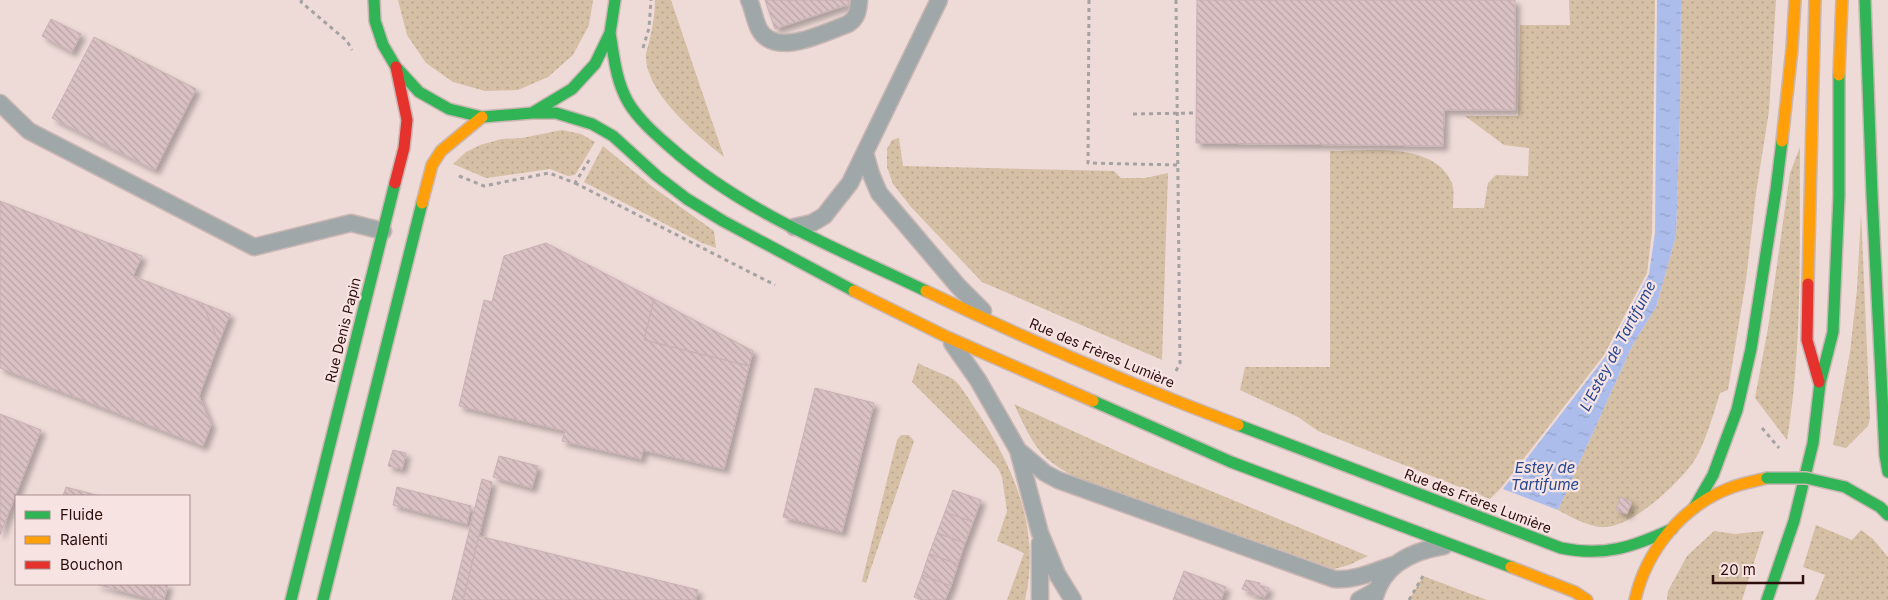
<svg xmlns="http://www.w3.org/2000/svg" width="1888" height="600" viewBox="0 0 1888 600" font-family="Inter,sans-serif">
	<defs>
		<pattern id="grass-dots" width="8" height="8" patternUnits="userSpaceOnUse" patternTransform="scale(1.25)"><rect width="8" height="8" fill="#d5bfa5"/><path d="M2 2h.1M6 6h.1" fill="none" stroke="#b7a38d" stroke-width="1.8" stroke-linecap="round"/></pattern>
		<pattern id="water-ripples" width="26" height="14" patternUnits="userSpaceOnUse" patternTransform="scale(1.25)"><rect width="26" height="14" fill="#acbdeb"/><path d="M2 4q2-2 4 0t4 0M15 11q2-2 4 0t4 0" fill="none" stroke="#94a1c8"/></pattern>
		<pattern id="building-back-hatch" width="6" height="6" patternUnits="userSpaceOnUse" patternTransform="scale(1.25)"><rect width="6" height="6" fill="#dac1c3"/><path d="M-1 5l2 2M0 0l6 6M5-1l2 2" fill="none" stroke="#bba5a6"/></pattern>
		<filter id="shadow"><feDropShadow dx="4.5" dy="4.5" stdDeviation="2.5" flood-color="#0004"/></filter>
	</defs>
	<rect width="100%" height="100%" fill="#eedad7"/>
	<path fill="url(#grass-dots)" d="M398,0h195l-4,25 -16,30 -25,22 -30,13 -33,1 -32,-9 -27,-19 -19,-28z
		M655,0h16l53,157c-27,-22 -80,-65 -78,-103 1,-5 3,-11 4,-16 3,-13 5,-25 5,-38z
		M1569,0h86l-3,232 -5,41 -43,82 -103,133 -11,11 -172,-68 -20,-14 -58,-27 5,-23h85v-216c37,0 102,-10 121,30 4,7 2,19 2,27h31l4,-25 8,-8 32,1 1,-28 -25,-3 -39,-29h53l2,-91h50z
		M1681,0h95l-7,111 -13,82 -10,87 -18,110 -8,3c-6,19 -16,55 -28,71 -17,22 -62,66 -92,63 -15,-2 -29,-10 -42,-17l74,-164 24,-39 20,-71 4,-120z
		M562,130l19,4 14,8 -20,33 -7,1 -18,-7 -64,9 -33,-14 13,-12 14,-7 22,-6 20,-1z
		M899,138l4,28 211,5 7,7h24l23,-5 -6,187 -180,-78 -71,-75 -18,-23 -6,-17v-18l5,-9z
		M603,146l51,42 60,43 2,17 -16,-6 -116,-60z
		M1800,147c-1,98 3,197 -13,293l-32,-42 13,-70 22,-155z
		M1861,213l9,205 -2,8 -22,22 -13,-3 17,-93 7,-62z
		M918,363c11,6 24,10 35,16 8,6 19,25 25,34 37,57 63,118 47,187h-18l17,-47 -27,-12 10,-30 -5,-34 -4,-9 -86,-86z
		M1014,404l127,58 227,94 -19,9 -15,4 -254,-90c-42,-20 -47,-35 -66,-75z
		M901,435h8l5,6 -48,142 -4,-2 35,-141z
		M1816,525l36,15 9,-10 12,9 15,18v43h-73l10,-25 -22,-8z
		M1714,531l21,3 29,-3 -22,69h-75l1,-9 19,-35z
		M1423,576l64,24h-78z"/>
	<path fill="url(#water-ripples)" d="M1657,0h24l-1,116 -4,120 -20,71 -24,39 -74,164 -55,-21 103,-133 43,-82 6,-41z"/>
	<path fill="url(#building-back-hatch)" stroke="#c9b0b3" filter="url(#shadow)" d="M765,0h96l-86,29z
		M1197,0h318v110h-71l-1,36 -247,-3z
		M51,19l30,15 -9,18 -30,-16z
		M94,37l102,52 -41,81 -103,-52z
		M0,201l142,55 -9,20 69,27 17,39 -20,54 12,29 -8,21 -203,-78z
		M546,243l108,56 -10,41 105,26 -25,103 -81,-19 -2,9 -79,-18 3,-10 -106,-25 25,-106 8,2 12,-46z
		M654,299l99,52 -4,15 -105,-26z
		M202,303l28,11 -11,28z
		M815,388l59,15 -32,129 -59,-15z
		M0,414l41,16 -41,105z
		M393,450l13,3 -4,16 -14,-3z
		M499,456l39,10 -6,22 -39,-11z
		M482,479l10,3 -29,118h-11z
		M66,487l34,9h-37z
		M397,487l74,19 -4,18 -74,-19z
		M953,490l28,10 -8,22 -28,-10z
		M1620,497l12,5 -5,12 -11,-4z
		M945,512l28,10 -8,21 -28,-10z
		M937,533l28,10 -7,21 -29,-10z
		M479,536l219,54 -2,10h-233z
		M929,554l29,10 -7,22 -29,-11z
		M1184,571l42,16 -5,13h-48z
		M922,575l29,11 -6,14h-23l-8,-3z
		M1246,580l14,3 -1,2 10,3 -4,9 -14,-3 1,-2 -10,-3z
		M95,584h61l-4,15z
		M156,584h12l-4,16 -12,-1z"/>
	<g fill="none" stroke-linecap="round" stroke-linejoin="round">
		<g stroke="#cab7b4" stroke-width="19">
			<path id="lane" d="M749,0c4,9 6,21 10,29 16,30 66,3 89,-5 9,-6 10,-12 11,-23
				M0,103l29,28 225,116 97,-24 32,8
				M865,153l6,21 8,19 79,93 25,25
				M794,227l18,-4 12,-7 26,-33 89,-183
				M952,343l26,37 40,70 22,83 17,41 16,26
				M1018,450l27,23 13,7 276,99c20,2 41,-8 59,-14
				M1040,600v-57
				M1359,600l18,-10
				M1374,600c8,-35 37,-49 70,-54"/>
		</g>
		<g stroke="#cab7b4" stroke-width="14">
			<path id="fast" d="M374,0l1,21 8,24 13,22 23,25 30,17 33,8 50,-4 40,-24 23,-25 15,-31 5,-33
				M1865,0l7,195 13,260 3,17
				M610,33c4,24 6,48 18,69 10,17 27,32 42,45 73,65 169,102 256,144
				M532,113h24l36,11 21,12 44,40 30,23 36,22 131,70
				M1093,401l138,61 280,105
				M1238,425l323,123c43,9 72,-1 111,-19
				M1845,487l35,20 8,8
				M1694,508l19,-33 24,-65 14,-61 25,-159 6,-49
				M291,600l104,-417
				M323,600l99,-397
				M1767,600l27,-79 19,-78 7,-60 13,-51 6,-136v-121"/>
		</g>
		<g stroke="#cab7b4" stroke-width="14">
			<path id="slow" d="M1839,75l3,-75
				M1782,141l10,-92 3,-49
				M422,203l10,-38 9,-14 41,-34
				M1808,284l7,-284
				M854,291l93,46 146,64
				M926,291c102,49 206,94 312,134
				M1511,567l64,25 12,8
				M1635,600c11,-49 47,-94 95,-112 12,-5 25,-7 37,-10"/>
		</g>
		<g stroke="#cab7b4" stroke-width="14">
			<path id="jam" d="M395,183l9,-35 3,-28 -11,-53
				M1808,284l-1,56 12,42"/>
		</g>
		<path stroke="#a4a3a2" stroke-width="3" stroke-dasharray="4 4" stroke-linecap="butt" d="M302,0l-1,2 46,39 5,9
			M1089,0l-1,163 90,2
			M643,48l6,-20 2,-28
			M1133,114l63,-1
			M459,176l25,10 65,-13 26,10 16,-26
			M575,183l200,102
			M1176,371l4,-8 -4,-363
			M1762,428l17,20
			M1409,600l14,-24"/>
		<use href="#lane" stroke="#a0a7a8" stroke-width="16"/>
		<use href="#fast" stroke="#30b455" stroke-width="11"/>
		<use href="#slow" stroke="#ff9f0a" stroke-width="11"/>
		<use href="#jam" stroke="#e5322d" stroke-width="11"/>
		<g stroke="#cab7b4" stroke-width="14" stroke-linecap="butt">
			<path id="fast-bridge" d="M1767,478h39l39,9"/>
		</g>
		<use href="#fast-bridge" stroke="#30b455" stroke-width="11"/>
	</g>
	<g text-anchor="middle" stroke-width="4.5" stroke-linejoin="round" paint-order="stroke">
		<g font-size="14" fill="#2e0e0d" stroke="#f7e4e2">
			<text transform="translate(343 330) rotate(-76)" y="5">Rue Denis Papin</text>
			<text transform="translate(1102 353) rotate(23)" y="5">Rue des Frères Lumière</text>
			<text transform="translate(1478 501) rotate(21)" y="5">Rue des Frères Lumière</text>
		</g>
		<g font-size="15" font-style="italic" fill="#254793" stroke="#f7e4e2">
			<text transform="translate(1618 346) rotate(-62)" y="5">L'Estey de Tartifume</text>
			<text x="1545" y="473">Estey de<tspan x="1545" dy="17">Tartifume</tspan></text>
		</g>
	</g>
	<rect x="15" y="495" width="175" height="90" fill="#f7e4e2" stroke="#a78e8d"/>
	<rect x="25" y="511" width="25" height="8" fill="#30b455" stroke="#a78e8d"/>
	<text x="60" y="520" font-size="15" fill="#2e0e0d">Fluide</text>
	<rect x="25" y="536" width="25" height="8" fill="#ff9f0a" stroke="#a78e8d"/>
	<text x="60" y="545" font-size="15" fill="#2e0e0d">Ralenti</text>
	<rect x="25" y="561" width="25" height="8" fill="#e5322d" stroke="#a78e8d"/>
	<text x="60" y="570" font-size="15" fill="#2e0e0d">Bouchon</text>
	<path d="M1713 575v8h90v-8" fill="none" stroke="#2e0e0d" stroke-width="2.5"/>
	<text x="1720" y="575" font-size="15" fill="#2e0e0d" stroke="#f7e4e2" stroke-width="4" paint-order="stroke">20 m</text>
</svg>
